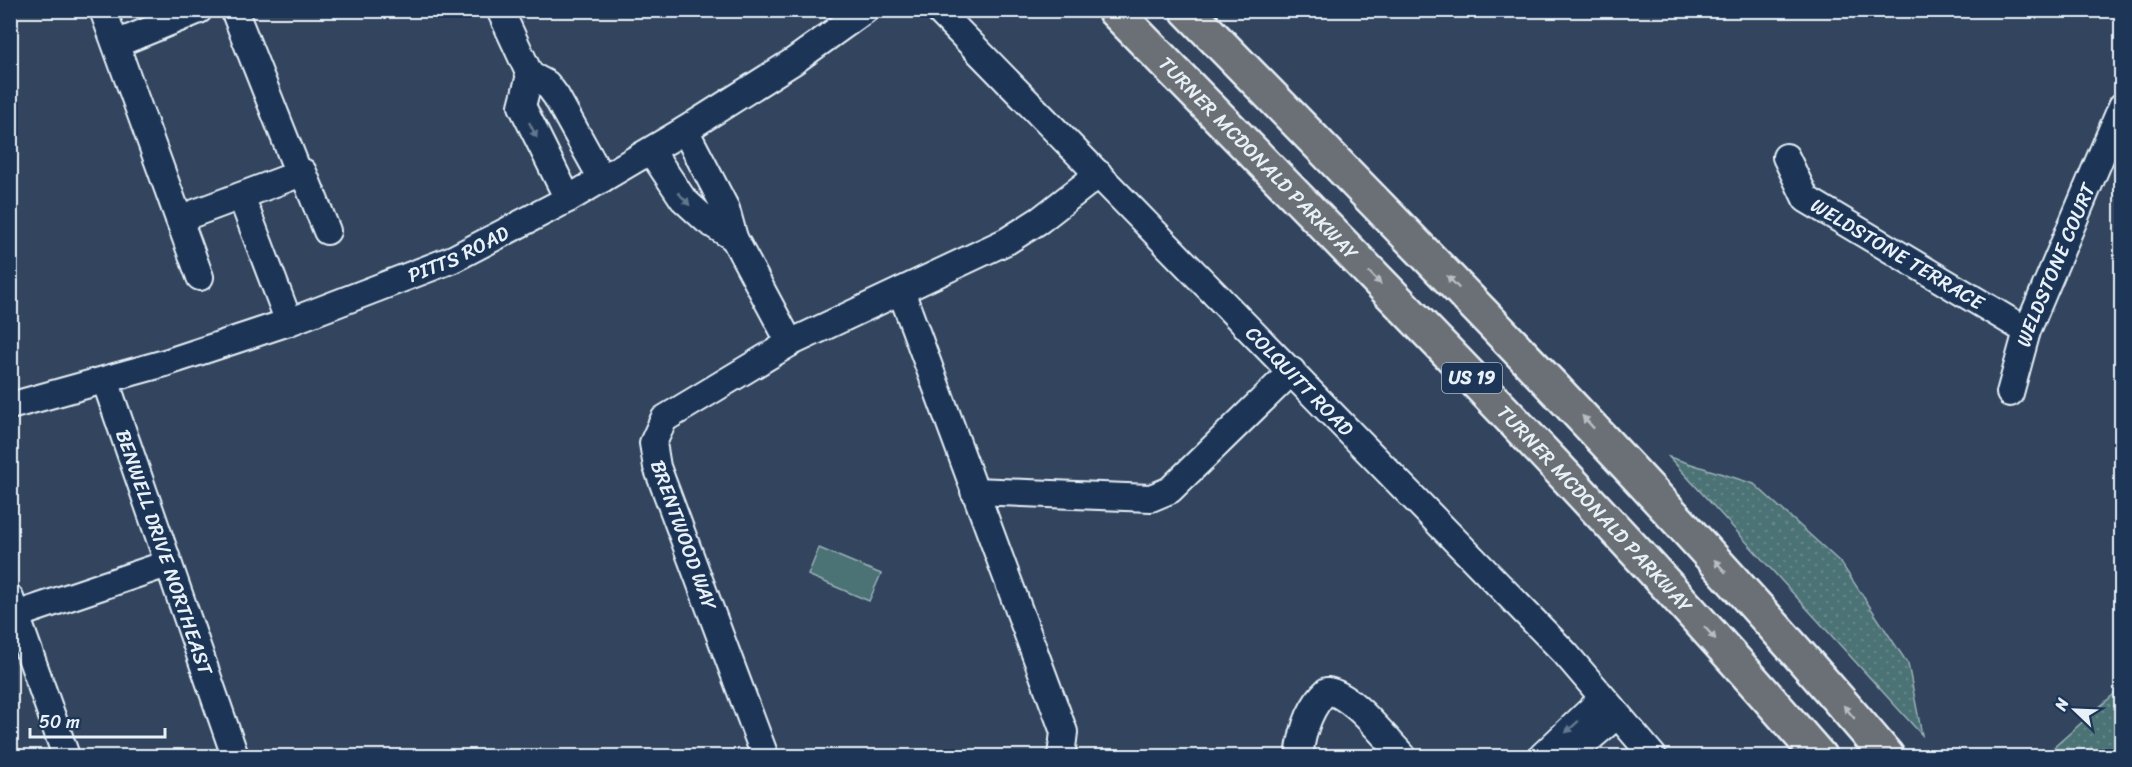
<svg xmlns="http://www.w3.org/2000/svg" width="2132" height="767" viewBox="0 0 2132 767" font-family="Sriracha,sans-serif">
	<defs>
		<pattern id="grass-dots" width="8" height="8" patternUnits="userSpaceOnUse" patternTransform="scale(1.5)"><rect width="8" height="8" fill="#4c7275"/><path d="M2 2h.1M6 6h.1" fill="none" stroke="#668789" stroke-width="1.8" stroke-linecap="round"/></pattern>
	</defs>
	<rect width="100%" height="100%" fill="#32445e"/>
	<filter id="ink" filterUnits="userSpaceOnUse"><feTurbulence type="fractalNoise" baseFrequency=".0167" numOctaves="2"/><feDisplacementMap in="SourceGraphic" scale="12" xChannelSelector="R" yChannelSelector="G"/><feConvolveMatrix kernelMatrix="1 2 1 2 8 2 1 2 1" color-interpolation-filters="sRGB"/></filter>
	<g filter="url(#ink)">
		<path fill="url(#grass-dots)" stroke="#9ab2b6" stroke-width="1.5" d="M1669,457l85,27 87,79 67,101 14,71z
			M2121,688v68h-77z"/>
		<path fill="#4c7275" stroke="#9ab2b6" stroke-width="1.5" d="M819,548l62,26 -12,27 -61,-26z"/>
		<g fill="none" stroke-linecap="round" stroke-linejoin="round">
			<g stroke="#e8f1f8" stroke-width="30">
				<g id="minor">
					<path d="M103,10l97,267"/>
					<path d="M234,10l65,164 4,-2 24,59"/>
					<path d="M500,10l30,65 17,9 9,12 46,83"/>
					<path id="s1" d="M938,10l627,643 88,103"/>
					<path d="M116,44l83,-34"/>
					<path d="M530,75l-8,31 46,93"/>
					<path d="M685,130l41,79 8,29 56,105"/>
					<path d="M651,151l32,48 23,21 28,18"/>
					<path id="s2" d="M1786,157l20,42 221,132"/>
					<path d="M241,196l48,126"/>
					<path d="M179,219l120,-45"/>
					<path d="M901,291l163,441 -3,24"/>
					<path id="s3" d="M105,380l130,376"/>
					<path id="s4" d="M2010,393l17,-62 95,-225"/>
					<path id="s5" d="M10,406l155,-43 124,-41 164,-63 115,-60 117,-69 109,-69 71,-51"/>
					<path d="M974,491l177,7 19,-8 122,-119"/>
					<path d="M10,598l56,158"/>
					<path d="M16,615l151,-51"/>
					<path d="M765,756l-108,-289 -4,-24 11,-24 126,-76 217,-102 33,-21 59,-46"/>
					<path d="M1299,756c3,-22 10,-49 28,-65 25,3 58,47 76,65"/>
					<path d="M1542,756l61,-58"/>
					<path d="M1569,756l48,-41"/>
				</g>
			</g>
			<g stroke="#e8f1f8" stroke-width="38">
				<g id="highway">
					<path id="s6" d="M1114,10c239,245 481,487 705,746"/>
					<path d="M1187,10c239,244 479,486 700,746"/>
				</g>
			</g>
			<use href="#minor" stroke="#1d3557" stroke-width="26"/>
			<use href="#highway" stroke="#6b6f75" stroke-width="33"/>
		</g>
		<defs><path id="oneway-solid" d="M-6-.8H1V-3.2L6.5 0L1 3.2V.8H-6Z" transform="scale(1.5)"/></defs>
		<g fill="#64778f">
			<use href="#oneway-solid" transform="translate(533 130) rotate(64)"/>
			<use href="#oneway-solid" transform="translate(684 199) rotate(48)"/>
			<use href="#oneway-solid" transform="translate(1572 727) rotate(138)"/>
		</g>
		<g fill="#b6bdc4">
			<use href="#oneway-solid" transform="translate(1375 278) rotate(46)"/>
			<use href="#oneway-solid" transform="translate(1453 282) rotate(-134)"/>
			<use href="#oneway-solid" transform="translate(1588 422) rotate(-133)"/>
			<use href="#oneway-solid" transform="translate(1720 566) rotate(-132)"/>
			<use href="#oneway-solid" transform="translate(1710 633) rotate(48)"/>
			<use href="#oneway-solid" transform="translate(1849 712) rotate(-130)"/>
		</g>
	</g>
	<g text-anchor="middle" stroke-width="4.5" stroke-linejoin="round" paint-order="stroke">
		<rect fill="#1d3557" stroke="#abb9c8" stroke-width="1.5" x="1442" y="363" width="60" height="30" rx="4.5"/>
		<g font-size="18" font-weight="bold" fill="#e8f1f8">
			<text x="1472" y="384">US 19</text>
		</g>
		<g font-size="20" fill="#e8f1f8" stroke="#1d3557">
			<text dy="7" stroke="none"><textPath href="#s6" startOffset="207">TURNER MCDONALD PARKWAY</textPath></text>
			<text dy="7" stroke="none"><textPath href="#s5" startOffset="474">PITTS ROAD</textPath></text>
			<text dy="7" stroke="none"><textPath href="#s2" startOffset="153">WELDSTONE TERRACE</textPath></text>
			<text dy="7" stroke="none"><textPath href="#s4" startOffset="136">WELDSTONE COURT</textPath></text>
			<text dy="7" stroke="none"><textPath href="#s1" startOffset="518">COLQUITT ROAD</textPath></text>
			<text dy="7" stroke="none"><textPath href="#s6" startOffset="693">TURNER MCDONALD PARKWAY</textPath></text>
			<text transform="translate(684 535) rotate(70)" y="7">BRENTWOOD WAY</text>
			<text dy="7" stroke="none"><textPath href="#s3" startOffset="182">BENWELL DRIVE NORTHEAST</textPath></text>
		</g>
	</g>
	<rect width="2132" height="767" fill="none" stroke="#1d3557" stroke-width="36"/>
	<rect x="18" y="18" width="2096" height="731" fill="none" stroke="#e8f1f8" stroke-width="2" filter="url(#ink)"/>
	<g transform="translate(2075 710) rotate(293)" stroke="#1d3557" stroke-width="4.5" paint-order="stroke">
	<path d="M0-4.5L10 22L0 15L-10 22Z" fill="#e8f1f8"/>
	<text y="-9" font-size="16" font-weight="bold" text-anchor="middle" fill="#e8f1f8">N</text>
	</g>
	<path d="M30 728v9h135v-9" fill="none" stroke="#e8f1f8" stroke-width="3"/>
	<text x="39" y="728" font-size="18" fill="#e8f1f8" stroke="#1d3557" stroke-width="4.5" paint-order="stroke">50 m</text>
</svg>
